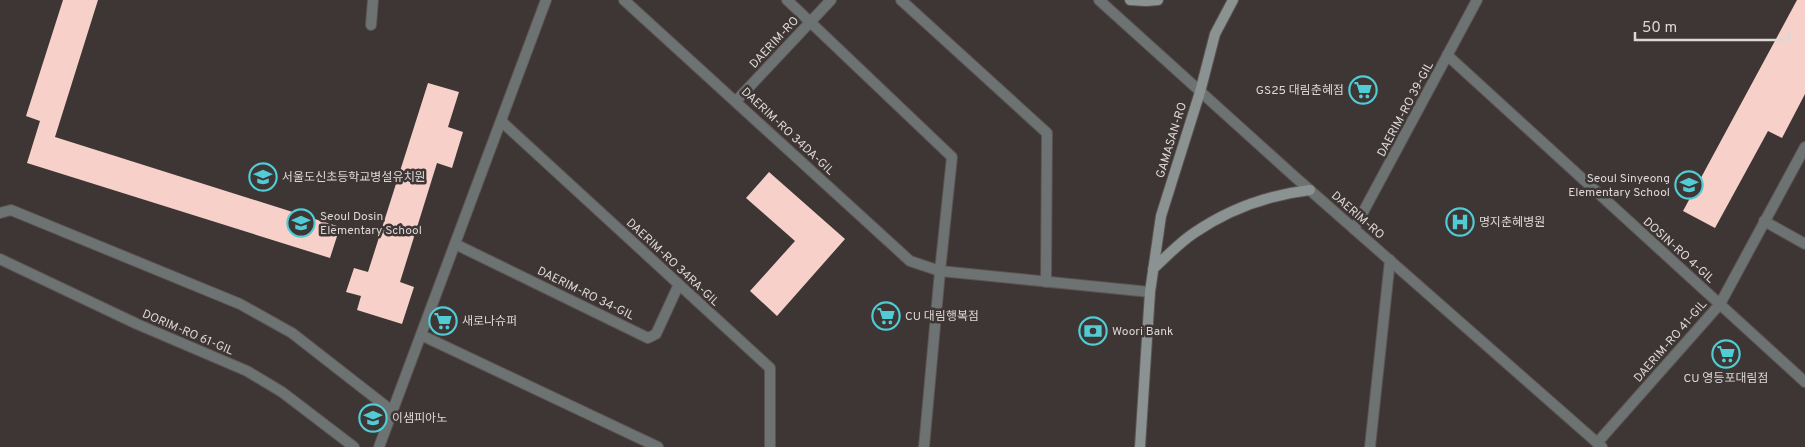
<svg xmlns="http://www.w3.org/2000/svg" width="1805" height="447" viewBox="0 0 1805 447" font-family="Overpass,'Noto Sans KR',sans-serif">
	<rect width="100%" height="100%" fill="#3e3634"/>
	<path fill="#f7d1c9" d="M63,0h35l-43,137 285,90 -10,31 -303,-95 13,-42 -14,-5z
		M1797,0h8v94l-23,44 -14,-7 -53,97 -32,-17z
		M428,83l31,9 -11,35 15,5 -11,36 -15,-5 -37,119 14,5 -12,37 -45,-14 4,-14 -15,-4 8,-24 14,4z
		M769,172l76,67 -68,77 -27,-25 45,-50 -49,-43z"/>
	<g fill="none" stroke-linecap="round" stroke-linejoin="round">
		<g stroke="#5b5351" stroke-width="12">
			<path id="service" d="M787,0l165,157 -12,114
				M901,0l146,133 -1,149
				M371,25l2,-25
				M0,213l11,-3 229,94 52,29 100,78
				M1764,221l41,23
				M455,244l193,94 8,-4 23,-50"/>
		</g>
		<g stroke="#5b5351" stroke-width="12">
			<path id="minor" d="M624,0l286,261 30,10 210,21
				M1447,55l358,327
				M736,101l95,-101
				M501,121l269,247v79
				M1354,229l123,-229
				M0,259l137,65 110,47 35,21 72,55
				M421,335l237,112
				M1597,443l123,-139 85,-157
				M379,447l167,-447
				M924,447l16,-176
				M1370,447l20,-187"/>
		</g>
		<g stroke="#5b5351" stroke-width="12">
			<path id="tertiary" d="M1099,0l196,177 307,270"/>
		</g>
		<g stroke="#5b5351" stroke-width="12">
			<path id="secondary" d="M1130,0l16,1 12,-1
				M1153,269c13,-12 26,-26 41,-36 35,-24 74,-38 116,-43
				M1140,447l10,-155 11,-76 39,-124 15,-58 18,-34"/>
		</g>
		<use href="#service" stroke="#6d7272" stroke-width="10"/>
		<use href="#minor" stroke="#6d7272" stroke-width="10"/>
		<use href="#tertiary" stroke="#6d7272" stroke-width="10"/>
		<use href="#secondary" stroke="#8b9292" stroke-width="10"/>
	</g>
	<defs>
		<g id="supermarket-ring" transform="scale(1.4375)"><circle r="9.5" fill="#3e3634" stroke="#51ccd4" stroke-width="1.5"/><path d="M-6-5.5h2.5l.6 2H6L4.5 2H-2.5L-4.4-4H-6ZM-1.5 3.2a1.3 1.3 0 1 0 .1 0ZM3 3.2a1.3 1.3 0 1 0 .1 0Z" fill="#51ccd4"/></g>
		<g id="school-ring" transform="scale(1.4375)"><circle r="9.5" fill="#3e3634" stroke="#51ccd4" stroke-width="1.5"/><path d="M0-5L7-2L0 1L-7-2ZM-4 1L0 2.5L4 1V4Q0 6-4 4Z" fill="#51ccd4"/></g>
		<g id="hospital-ring" transform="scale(1.4375)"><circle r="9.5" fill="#3e3634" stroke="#51ccd4" stroke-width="1.5"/><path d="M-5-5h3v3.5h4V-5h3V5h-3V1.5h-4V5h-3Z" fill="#51ccd4"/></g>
		<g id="bank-ring" transform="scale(1.4375)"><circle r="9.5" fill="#3e3634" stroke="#51ccd4" stroke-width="1.5"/><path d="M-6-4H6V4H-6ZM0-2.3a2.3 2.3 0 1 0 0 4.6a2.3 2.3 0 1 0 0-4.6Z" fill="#51ccd4"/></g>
	</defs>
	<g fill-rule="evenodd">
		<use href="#supermarket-ring" x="1363" y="90"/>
		<use href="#school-ring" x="263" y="177"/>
		<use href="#school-ring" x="1689" y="185"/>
		<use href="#hospital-ring" x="1460" y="222"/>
		<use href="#school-ring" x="301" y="223"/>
		<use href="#supermarket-ring" x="886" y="316"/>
		<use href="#supermarket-ring" x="443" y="321"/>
		<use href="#bank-ring" x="1093" y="331"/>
		<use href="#supermarket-ring" x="1726" y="354"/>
		<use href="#school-ring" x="373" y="418"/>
	</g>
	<g text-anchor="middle" stroke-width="5" stroke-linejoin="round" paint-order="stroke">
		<g font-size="12" fill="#ddd8d7" stroke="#3e3634">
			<text transform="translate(774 42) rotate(-47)" y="4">DAERIM-RO</text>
			<text transform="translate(1405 109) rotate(-62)" y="4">DAERIM-RO 39-GIL</text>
			<text transform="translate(788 131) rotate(43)" y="4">DAERIM-RO 34DA-GIL</text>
			<text transform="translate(1171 140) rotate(-73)" y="4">GAMASAN-RO</text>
			<text transform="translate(1358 215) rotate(41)" y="4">DAERIM-RO</text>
			<text transform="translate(1679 250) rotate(42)" y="4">DOSIN-RO 4-GIL</text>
			<text transform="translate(673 262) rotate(43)" y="4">DAERIM-RO 34RA-GIL</text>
			<text transform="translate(586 293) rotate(26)" y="4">DAERIM-RO 34-GIL</text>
			<text transform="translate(188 332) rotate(23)" y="4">DORIM-RO 61-GIL</text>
			<text transform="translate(1670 341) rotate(-49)" y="4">DAERIM-RO 41-GIL</text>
		</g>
		<g font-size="12" fill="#ddd8d7" stroke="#3e3634" text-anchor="start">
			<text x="1344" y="94" text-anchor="end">GS25 대림춘혜점</text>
			<text x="282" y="181">서울도신초등학교병설유치원</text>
			<text x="1670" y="182" text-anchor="end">Seoul Sinyeong<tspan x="1670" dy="14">Elementary School</tspan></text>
			<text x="320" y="220">Seoul Dosin<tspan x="320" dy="14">Elementary School</tspan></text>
			<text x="1479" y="226">명지춘혜병원</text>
			<text x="905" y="320">CU 대림행복점</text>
			<text x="462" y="325">새로나슈퍼</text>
			<text x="1112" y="335">Woori Bank</text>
			<text x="1726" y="382" text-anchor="middle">CU 영등포대림점</text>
			<text x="392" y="422">이샘피아노</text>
		</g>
	</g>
	<path d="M1635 32v8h154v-8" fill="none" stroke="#ddd8d7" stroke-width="2.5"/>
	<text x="1642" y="32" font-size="15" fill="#ddd8d7" stroke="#3e3634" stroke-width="4" paint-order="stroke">50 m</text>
</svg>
